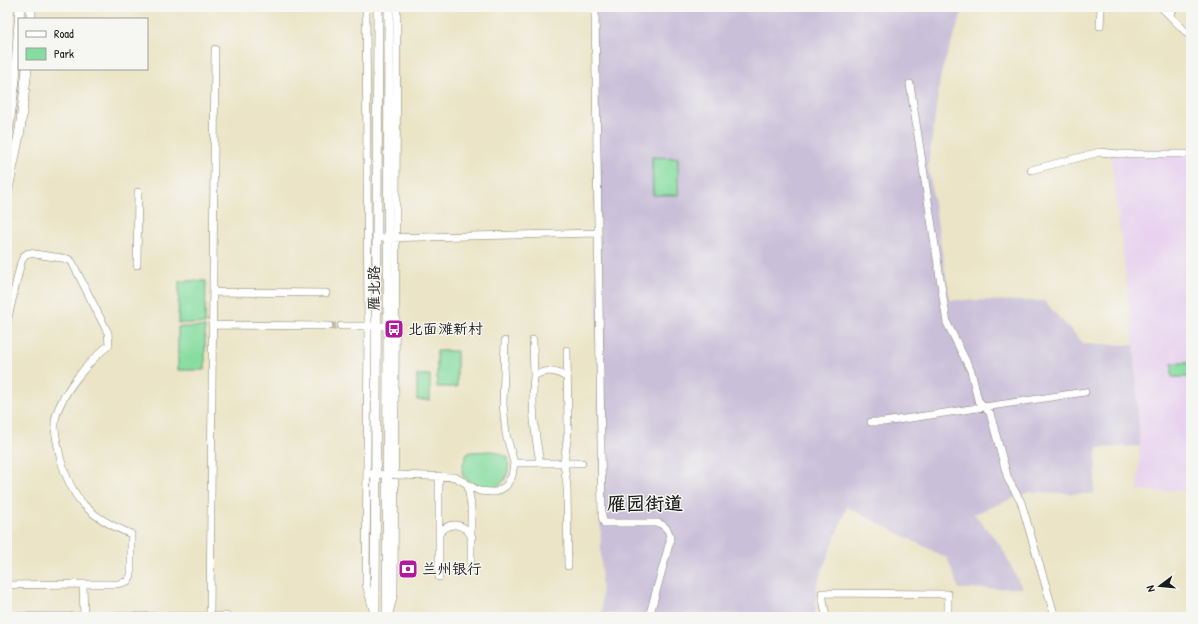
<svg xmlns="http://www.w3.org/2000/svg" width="1198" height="624" viewBox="0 0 1198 624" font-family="'Patrick Hand','LXGW WenKai TC',sans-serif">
	<rect width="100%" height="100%" fill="#f6f6f2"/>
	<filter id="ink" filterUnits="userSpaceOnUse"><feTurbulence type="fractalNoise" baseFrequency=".025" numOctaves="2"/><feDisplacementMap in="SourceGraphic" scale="8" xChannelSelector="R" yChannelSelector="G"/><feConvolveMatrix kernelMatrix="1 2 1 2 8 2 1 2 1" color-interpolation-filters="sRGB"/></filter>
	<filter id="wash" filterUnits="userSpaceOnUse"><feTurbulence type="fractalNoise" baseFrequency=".012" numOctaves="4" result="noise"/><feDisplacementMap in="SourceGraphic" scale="16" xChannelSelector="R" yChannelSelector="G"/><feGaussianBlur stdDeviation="0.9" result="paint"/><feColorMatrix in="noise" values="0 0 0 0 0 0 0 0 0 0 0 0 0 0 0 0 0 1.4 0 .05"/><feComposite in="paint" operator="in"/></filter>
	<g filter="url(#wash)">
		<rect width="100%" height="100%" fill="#ebe4c6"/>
		<path fill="#e8d2ef" d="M1110,148l81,1v342h-53l2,-45 -6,-101z"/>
		<path fill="#c9bfd8" d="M592,7h372l-23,66 -13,93 22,134 94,1 40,43 50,1 6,101 -43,2 -3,46 -65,-2 -55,22 27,32 21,42 -63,1 -12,-31 -100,-51 -30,77 -2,31 -213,-1z"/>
		<path fill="#87dda0" stroke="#527c5e" d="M652,157l26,1v37h-25z
			M179,281h27l-1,43 -27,-1z
			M178,327h27v43h-27z
			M437,351h20v36h-20z
			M1172,363h19v14h-19z
			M417,375h13v25h-13z
			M493,451l15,6c4,26 -16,42 -38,25 -2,-2 -6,-4 -7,-6 -3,-6 2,-17 4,-22l4,-2z"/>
	</g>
	<g filter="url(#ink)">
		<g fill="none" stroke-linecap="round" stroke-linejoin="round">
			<path stroke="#c2bca4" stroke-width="7" stroke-dasharray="7 3.5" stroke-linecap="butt" d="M329,326h12"/>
			<g stroke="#848071" stroke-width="8">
				<path id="minor" d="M366,7l2,319 -2,258 7,26
					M595,7l7,510 2,6h54c9,3 12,9 12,18l-21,76
					M1161,7l30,30
					M1169,15l6,-8
					M1100,26l1,-19
					M910,84l37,239 24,48 7,29 12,13 18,66 13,23 34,115
					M1031,170l69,-18 19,2h72
					M377,238l221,-5
					M137,265l1,-73
					M213,292l113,1
					M7,322l14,-60 3,-6 4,-3 40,6 4,3 36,71 1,12c-20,16 -50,50 -54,76 -1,12 3,25 5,36 12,44 30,60 71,77v41l-3,6 -10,3h-35
					M212,325l117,1
					M341,326h51
					M533,340l1,36
					M567,350l1,82 -4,31 3,24 1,79
					M871,422h13l201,-30
					M514,463h68
					M540,463c-5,-29 -9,-57 -6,-87 12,-7 22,-6 33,2
					M371,474l84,3 24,14 12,1h5l10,-6 6,-10 2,-13 -8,-29 -3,-30 2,-63
					M439,476v101
					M468,486l3,20v60
					M439,534c9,-13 25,-12 33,3
					M7,585l76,-1 1,33
					M389,613l5,-19 3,-587
					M210,617l5,-568
					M826,617l-4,-24 126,1v23"/>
			</g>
			<g stroke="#848071" stroke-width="10">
				<path id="major" d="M19,19l1,-12
					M31,19v-12
					M7,140l8,-60 4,-58
					M7,194l13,-64 7,-61
					M7,617h219
					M375,617l3,-610
					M387,617l2,-610"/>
			</g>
			<use href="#minor" stroke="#fff" stroke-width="7"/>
			<use href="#major" stroke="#fff" stroke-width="9"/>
		</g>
	</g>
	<defs>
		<g id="bus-square" transform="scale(1)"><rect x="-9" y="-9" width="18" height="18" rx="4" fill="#b5179e" stroke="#f6f6f2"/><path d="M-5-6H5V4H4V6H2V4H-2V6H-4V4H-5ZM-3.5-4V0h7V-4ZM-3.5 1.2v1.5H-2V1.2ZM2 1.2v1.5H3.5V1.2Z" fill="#fff"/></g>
		<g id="bank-square" transform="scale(1)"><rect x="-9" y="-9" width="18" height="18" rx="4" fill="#b5179e" stroke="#f6f6f2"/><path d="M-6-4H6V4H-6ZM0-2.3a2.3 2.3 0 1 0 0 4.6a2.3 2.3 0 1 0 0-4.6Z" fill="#fff"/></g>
	</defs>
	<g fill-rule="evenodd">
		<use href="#bus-square" x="394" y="329"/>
		<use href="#bank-square" x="408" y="569"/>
	</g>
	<g text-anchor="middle" stroke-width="3" stroke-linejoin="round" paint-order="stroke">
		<g font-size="15" fill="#1c1c1c" stroke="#f6f6f2">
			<text transform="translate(374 288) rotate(-90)" y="5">雁北路</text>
		</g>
		<g font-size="15" fill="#1c1c1c" stroke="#f6f6f2" text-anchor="start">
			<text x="408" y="334">北面滩新村</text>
			<text x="422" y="574">兰州银行</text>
		</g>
		<g font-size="19" font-weight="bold" fill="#1c1c1c" stroke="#f6f6f2">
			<text x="645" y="510">雁园街道</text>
		</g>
	</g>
	<rect width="1198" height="624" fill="none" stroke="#f6f6f2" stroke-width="24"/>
	<rect x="18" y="18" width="130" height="52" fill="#f6f6f2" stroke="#9f9f9c"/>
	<rect x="26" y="31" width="20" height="6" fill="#ffffff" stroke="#9f9f9c"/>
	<text x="54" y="38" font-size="12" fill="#1c1c1c">Road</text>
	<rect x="26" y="48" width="20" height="12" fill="#87dda0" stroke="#9f9f9c"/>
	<text x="54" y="58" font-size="12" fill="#1c1c1c">Park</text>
	<g transform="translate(1160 586) rotate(254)" stroke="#f6f6f2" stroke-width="3" paint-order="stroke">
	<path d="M0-3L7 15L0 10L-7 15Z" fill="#1c1c1c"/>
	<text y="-6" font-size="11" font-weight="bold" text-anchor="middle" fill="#1c1c1c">N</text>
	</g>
</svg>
